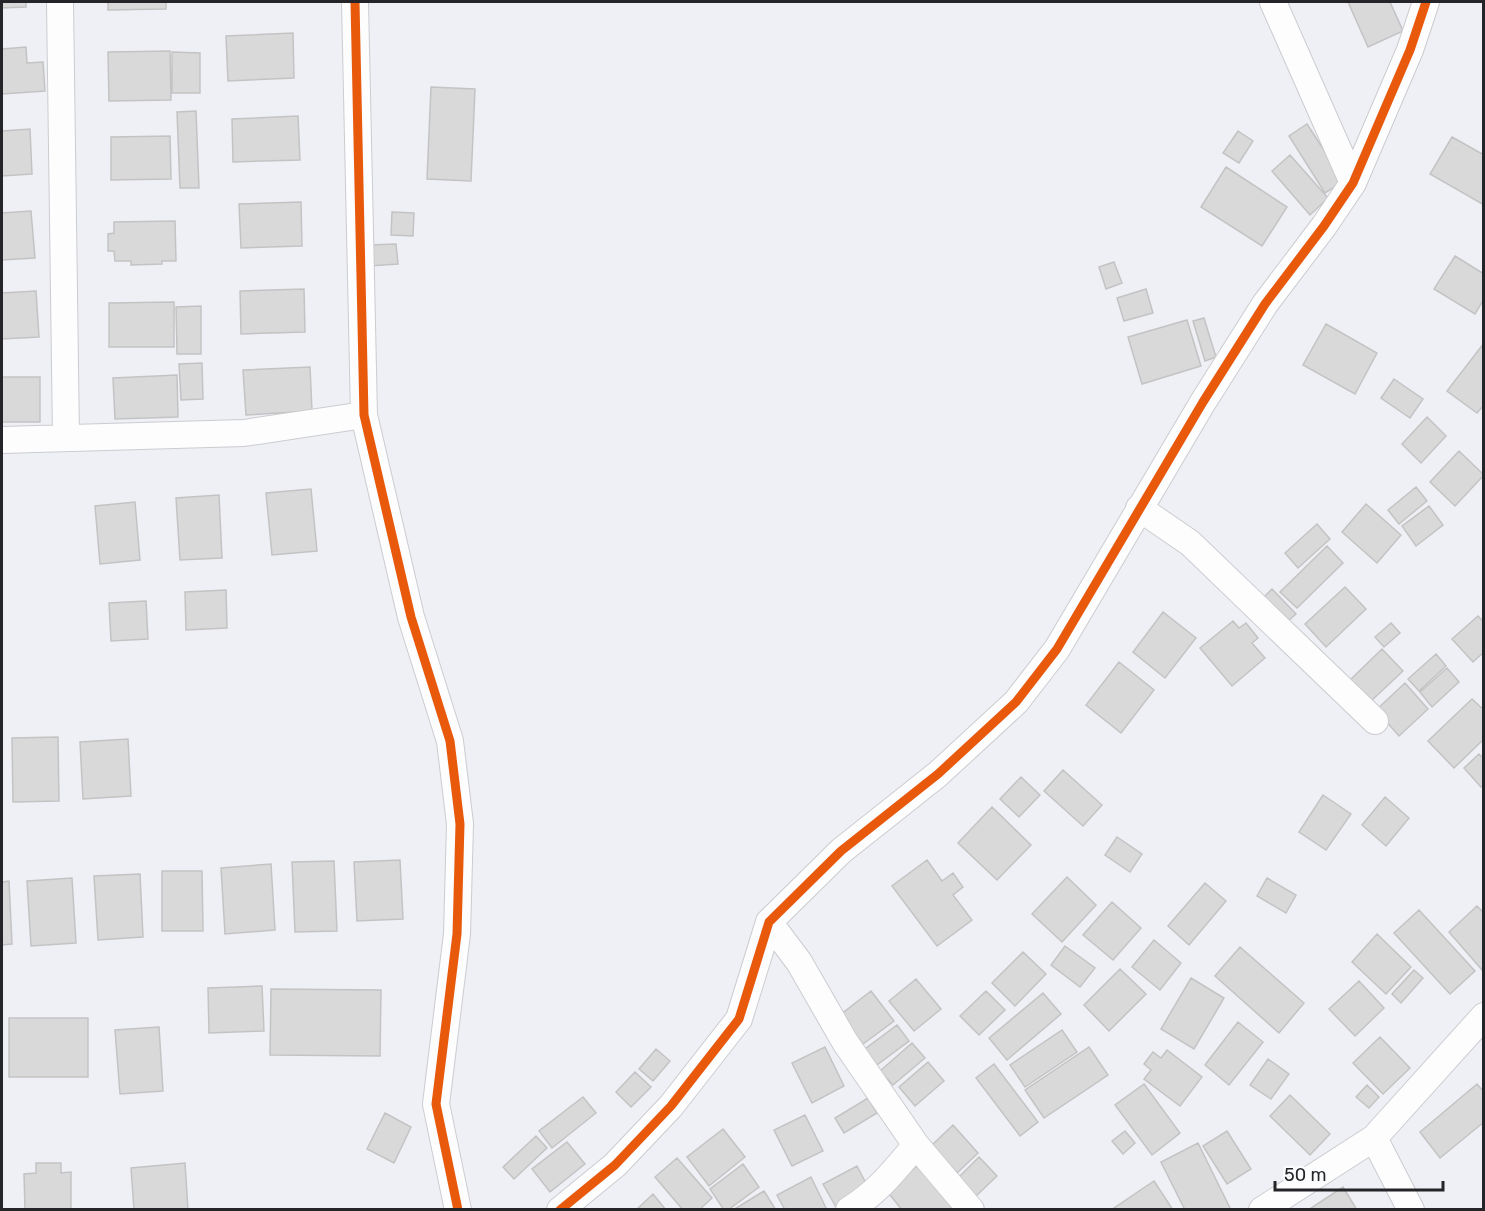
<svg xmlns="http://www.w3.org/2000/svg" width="1485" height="1211" viewBox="0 0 1485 1211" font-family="Rubik,sans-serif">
	<rect width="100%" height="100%" fill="#eff0f5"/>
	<path fill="#d9d9d9" stroke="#c4c3c4" stroke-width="1.5" d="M2,2h24v5l-24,1z
		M108,2h58v7l-58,1z
		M1348,2h42l13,29 -35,16z
		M293,33l1,45 -66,3 -2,-45z
		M26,47l1,16 16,-1 2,29 -43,3v-45z
		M170,51l1,49 -62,1 -1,-49z
		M172,52l28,1v40h-28z
		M431,87l44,2 -4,92 -44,-2z
		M196,111l3,77h-19l-3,-76z
		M298,116l2,44 -67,2 -1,-43z
		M1307,124l37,57 -19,12 -36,-57z
		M30,129l2,45 -30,2v-45z
		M1238,131l15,10 -14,22 -16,-10z
		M170,136l1,43 -60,1v-43z
		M1452,137l32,18v50l-54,-31z
		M1290,155l38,43 -18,17 -38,-44z
		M1226,167l61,40 -25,39 -61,-39z
		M301,202l1,44 -61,2 -2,-44z
		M31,211l4,47 -33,2v-47z
		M392,212l22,1 -1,23 -22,-1z
		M175,221l1,40h-14v3l-31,1v-4h-16l-1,-10h-6v-17l6,-1v-11z
		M396,244l2,20 -29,2 -1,-21z
		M1455,256l29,18v25l-9,15 -41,-25z
		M1114,262l8,21 -16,6 -7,-22z
		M304,289l1,43 -64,2 -1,-43z
		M1146,289l7,24 -29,8 -7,-23z
		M36,291l3,46 -37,2v-46z
		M174,302v45h-65v-44z
		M201,306v48h-24l-1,-47z
		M1204,318l12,39 -11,4 -12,-40z
		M1187,320l14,46 -59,18 -14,-47z
		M1326,324l51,29 -22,41 -52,-29z
		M1484,343v62l-7,8 -30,-22z
		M202,363l1,36 -22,1 -2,-36z
		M310,367l2,44 -66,4 -3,-45z
		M177,375l1,42 -63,2 -2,-41z
		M2,377h38v45h-38z
		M1394,379l29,20 -13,19 -29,-20z
		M1427,417l19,19 -25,27 -19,-19z
		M1459,451l25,24 -29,31 -25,-24z
		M1416,487l11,14 -28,23 -11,-14z
		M311,489l6,62 -45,4 -6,-62z
		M219,495l3,63 -42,2 -4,-62z
		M135,502l5,58 -40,4 -5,-58z
		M1366,504l35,31 -24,28 -35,-31z
		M1429,506l14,19 -27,21 -14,-20z
		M1317,524l13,15 -32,29 -13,-15z
		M1327,546l16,17 -46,45 -17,-16z
		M1345,587l21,22 -40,38 -21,-23z
		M1272,589l24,25 -15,13 -23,-24z
		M226,590l1,38 -41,2 -1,-38z
		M146,601l2,38 -37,2 -2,-38z
		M1163,612l33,26 -31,40 -32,-26z
		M1478,616l6,6v30l-11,10 -21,-23z
		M1233,621l6,7 7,-5 12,15 -6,5 13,15 -33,28 -32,-38z
		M1391,623l9,10 -16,14 -9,-10z
		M1382,649l21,22 -33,31 -20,-22z
		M1436,654l10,12 -27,25 -11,-12z
		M1119,662l35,28 -33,43 -35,-28z
		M1447,668l12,14 -27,25 -12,-15z
		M1405,683l23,26 -29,27 -23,-26z
		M1472,699l12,11v29l-30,29 -26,-27z
		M58,737l1,64 -46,1 -1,-64z
		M128,739l3,57 -48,3 -3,-57z
		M1479,754l5,5v26l-3,2 -17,-19z
		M1063,770l39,35 -19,21 -39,-35z
		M1021,777l19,18 -21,22 -19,-18z
		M1323,795l28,19 -25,36 -27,-18z
		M1385,797l24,21 -23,28 -24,-21z
		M992,807l39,38 -34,35 -39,-37z
		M1117,837l25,17 -12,18 -25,-17z
		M400,860l3,59 -46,2 -3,-59z
		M927,860l15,21 11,-8 10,14 -10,8 19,25 -35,26 -45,-60z
		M334,861l3,70 -42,1 -3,-70z
		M271,864l4,66 -50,4 -4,-66z
		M162,871h40l1,60h-41z
		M140,874l3,63 -45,3 -4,-64z
		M1067,877l29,28 -34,37 -30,-28z
		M72,878l4,65 -45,3 -4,-65z
		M1267,878l29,17 -10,18 -29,-17z
		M9,881l3,63 -10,1v-63z
		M1205,883l21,18 -37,44 -21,-19z
		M1112,902l29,26 -28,32 -30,-25z
		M1477,906l7,7 -1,58 -34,-39z
		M1419,910l56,61 -25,23 -56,-61z
		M1377,934l34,33 -25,27 -34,-32z
		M1154,940l27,23 -21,27 -28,-23z
		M1065,946l30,22 -15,19 -29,-22z
		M1240,947l64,56 -25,30 -64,-57z
		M1023,952l23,22 -31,32 -23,-23z
		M1120,969l26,25 -37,37 -25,-26z
		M1414,970l9,8 -22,25 -9,-9z
		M1191,978l33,20 -30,51 -33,-20z
		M916,979l25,30 -27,22 -25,-30z
		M1359,981l25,27 -29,28 -26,-27z
		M262,986l2,45 -55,2 -1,-45z
		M271,989l110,1 -1,66 -110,-1z
		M871,991l23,30 -31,23 -23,-29z
		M986,991l19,19 -26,25 -19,-19z
		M1043,993l18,21 -54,46 -18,-22z
		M9,1018h79v59h-79z
		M1238,1022l25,20 -34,43 -24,-20z
		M897,1025l12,16 -32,24 -12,-16z
		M159,1027l4,64 -43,3 -5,-64z
		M1062,1030l15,22 -52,35 -15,-22z
		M1380,1037l30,31 -27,26 -30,-31z
		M912,1043l13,15 -32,27 -13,-14z
		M825,1047l19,39 -32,17 -20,-40z
		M1089,1047l19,28 -64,43 -19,-28z
		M656,1049l14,12 -17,20 -14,-12z
		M1167,1050l35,27 -22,29 -36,-27 7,-9 -7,-6 9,-12 8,6z
		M1268,1059l21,15 -18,25 -21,-14z
		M928,1062l16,19 -29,25 -16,-19z
		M994,1064l44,58 -18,14 -44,-58z
		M635,1072l16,15 -20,20 -15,-15z
		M1144,1084l36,49 -28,22 -37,-50z
		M1477,1084l7,8v30l-44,36 -20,-26z
		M1367,1085l12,12 -10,11 -13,-11z
		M1290,1095l40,39 -20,21 -40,-39z
		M583,1097l13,16 -44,35 -13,-17z
		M868,1098l9,15 -33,20 -9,-15z
		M385,1113l26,14 -17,36 -27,-14z
		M805,1115l18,36 -31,15 -18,-36z
		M953,1125l25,28 -21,20 -25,-28z
		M723,1129l22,28 -36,29 -22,-29z
		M1125,1131l10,12 -12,11 -11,-13z
		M1227,1131l24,38 -24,15 -24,-38z
		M536,1136l11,12 -33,31 -11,-12z
		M567,1142l18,22 -35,28 -18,-23z
		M1198,1143l33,67h-46l-24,-48z
		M979,1157l18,19 -21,20 -18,-18z
		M677,1158l35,40 -13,12h-16l-28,-33z
		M922,1162l35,48h-55l-15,-19z
		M36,1163h25v10l10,-1v38h-46l-1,-36 12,-1z
		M185,1163l3,47h-54l-3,-42z
		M743,1164l16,23 -31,23h-4l-14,-21z
		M857,1166l12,23 -33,18 -13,-23z
		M811,1177l16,33h-42l-8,-15z
		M1154,1181l19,29h-62z
		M1343,1187l14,23h-49z
		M764,1191l12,19h-43z
		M653,1194l13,16h-30z"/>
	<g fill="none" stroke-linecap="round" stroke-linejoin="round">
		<g stroke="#cbccd0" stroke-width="28">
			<path id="street" d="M60,2l6,436
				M355,2l9,413 47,202 39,124 10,83 -3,110 -21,170 22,106
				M1273,2l80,181
				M2,440l242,-7 120,-18
				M1139,508l51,35 185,178
				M769,922l30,40 46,80 71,103 55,65
				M1374,1138l37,72
				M560,1210l55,-45 56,-59 68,-87 30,-97 72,-71 97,-77 78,-72 41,-53 146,-247 62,-98 59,-78 29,-43 57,-133 16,-48
				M849,1210c30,-19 44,-38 67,-65
				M1262,1210l112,-72 110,-122"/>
		</g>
		<use href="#street" stroke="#fdfdfe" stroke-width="26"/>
		<g stroke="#fbfcfe" stroke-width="13">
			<path id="cycleway" d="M355,2l9,413 47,202 39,124 10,83 -3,110 -21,170 22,106
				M560,1210l55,-45 56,-59 68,-87 30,-97 72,-71 97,-77 78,-72 41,-53 146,-247 62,-98 59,-78 29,-43 57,-133 16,-48"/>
		</g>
		<use href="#cycleway" stroke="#e8590c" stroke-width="9"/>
	</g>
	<rect width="1485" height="1211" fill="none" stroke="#252529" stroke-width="6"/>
	<path d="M1275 1181v9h168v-9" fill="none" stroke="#252529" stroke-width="3"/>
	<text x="1284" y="1181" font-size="18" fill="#252529" stroke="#fbfcfe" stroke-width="4.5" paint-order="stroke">50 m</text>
</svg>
